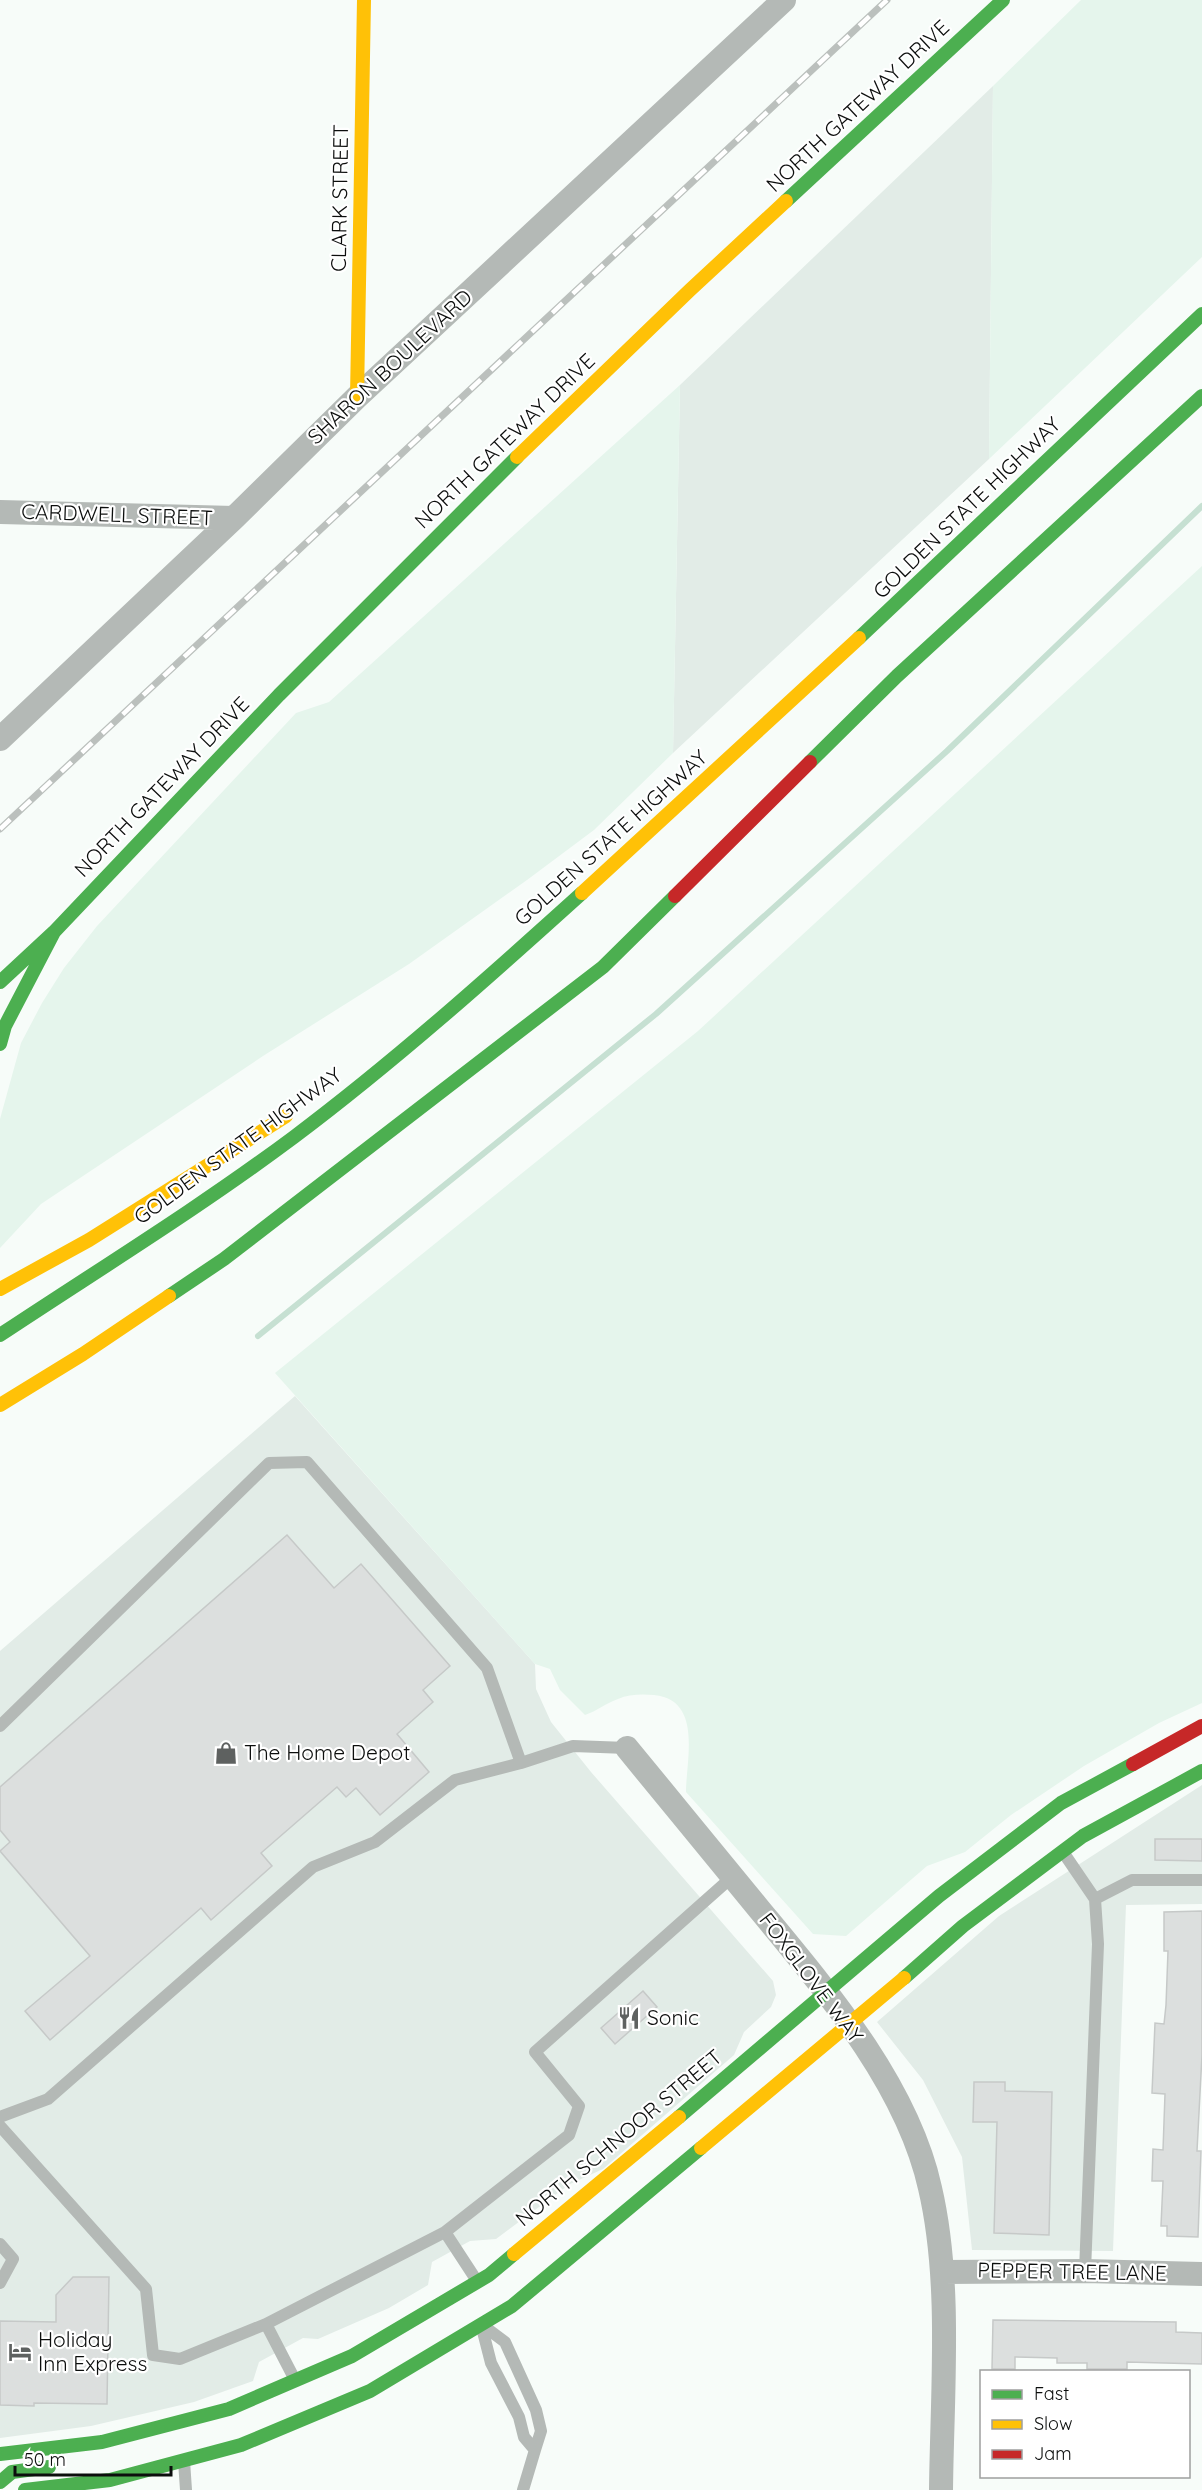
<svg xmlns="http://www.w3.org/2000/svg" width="1202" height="2490" viewBox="0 0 1202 2490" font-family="Quicksand,sans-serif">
	<rect width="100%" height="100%" fill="#f7fcf9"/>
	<path fill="#e2ece7" d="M993,86l-4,373 -316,294 7,-368z
		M295,1396l240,268 1,25 15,33 40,50 182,209 3,14 -5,12 -27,25 -10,23 -131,114 -33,15 -74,55 -26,2 -38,21 -4,23 -39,23 -71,31 -15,-1 -44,24 -6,19 -59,21 -103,24 -91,12v-787z
		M1202,1785v119l-76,1 -13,346 -141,-1 -10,-93 -39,-77 -46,-58 122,-106z"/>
	<path fill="#e5f5ec" d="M1081,0h121v257l-213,202 4,-373z
		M680,385l-7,368 -79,77 -67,50 -118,84 -146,92 -222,148 -41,44v-129l21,-76 21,-40 22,-35 33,-42 199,-213 33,-11z
		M1202,566v1137l-43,20 -75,43 -73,49 -46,37 -38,14 -81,70 -33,-2 -127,-142c0,-32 17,-92 -32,-97 -12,-1 -25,-1 -36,4 -12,4 -21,12 -33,16l-25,-25 -10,-21 -15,-5 -260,-291 423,-342z"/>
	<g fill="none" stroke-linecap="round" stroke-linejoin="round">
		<path stroke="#c6e0d2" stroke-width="6" d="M258,1336l398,-322 291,-263 255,-245"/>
	</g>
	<path fill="#dcdfde" stroke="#c6c9c8" stroke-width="1.5" d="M287,1535l47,53 27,-24 89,102 -27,24 10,12 -36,32 32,38 -49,43 -24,-27 -10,9 -9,-10 -76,66 11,13 -61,54 -10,-12 -151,132 -25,-29 65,-55 -90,-105 10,-9 -10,-12v-43z
		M1155,1839h47v22l-47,-1z
		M1202,1911v144l-5,96h4l-3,86 -31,-1v-10h-6l2,-45h-11l1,-32 10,1 2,-56 -13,-1 3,-70 9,1 2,-19 2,-54h-4v-39z
		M643,1991l14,16 -42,37 -14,-16z
		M974,2082h31v9l47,1 -3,143 -55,-2 3,-111h-24z
		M73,2277h36l-2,127 -73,-1v3l-34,-1v-84l56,1v-27z
		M993,2320l183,2v10l26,1v31l-75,-2v7h-40v-6h-30v-5l-42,-1v12h-23z"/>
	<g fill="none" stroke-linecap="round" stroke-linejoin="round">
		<path stroke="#b4b9b6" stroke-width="12" d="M0,1726l269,-263 38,-1 180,206 34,95 -66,17 -80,62 -62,25 -265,232 -48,18
			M521,1763l52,-17 54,2
			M1063,1852l32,47 3,45 -13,327
			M1095,1899l37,-19h70
			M0,2126l146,163 7,66 27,4 86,-35 28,54
			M445,2232l124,-97 10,-29 -44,-54 197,-175
			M0,2244l13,15 -13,24
			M266,2324l179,-92 32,49
			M481,2324l24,18 31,68 5,21 -6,19 -11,-13 -5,-20 -28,-54z
			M184,2461l2,29
			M523,2490l12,-40"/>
		<path stroke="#b4b9b6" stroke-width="24" d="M0,512l234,6
			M0,739l234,-221 123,-121 427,-397
			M627,1748c44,54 88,107 132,161 66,80 148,175 171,279 22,94 12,205 11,302
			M943,2272l142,-1 117,3"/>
		<path stroke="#4caf50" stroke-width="14" d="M786,201l217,-201
			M859,638l343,-324
			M810,762l87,-86 305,-280
			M0,982l54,-50
			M0,1044l5,-18 49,-94 225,-237 238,-238
			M169,1296l55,-37 379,-292 72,-71
			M0,1335c98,-65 199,-127 294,-198 101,-76 195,-160 288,-244
			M904,1978l59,-52 120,-90 119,-65
			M679,2117l260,-221 122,-93 72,-39
			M0,2454l102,-12 127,-33 123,-53 137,-81 25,-21
			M0,2482l12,-10 37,-5
			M25,2490l85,-10 131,-35 129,-54 142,-85 189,-158"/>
		<path stroke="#ffc107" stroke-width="14" d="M357,397l7,-397
			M517,457l173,-167 96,-89
			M582,893l277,-255
			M0,1289l89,-49 197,-124
			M0,1405l83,-51 86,-58
			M701,2148l203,-170
			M514,2254l165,-137"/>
		<path stroke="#c62828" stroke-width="14" d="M675,896l135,-134
			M1133,1764l69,-38"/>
		<g stroke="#bbc0bd" stroke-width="7">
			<path id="rail" d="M0,829l887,-829"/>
		</g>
		<use href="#rail" stroke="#fff" stroke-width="4.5" stroke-dasharray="14" stroke-linecap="butt"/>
	</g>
	<defs>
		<g id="shop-bare" transform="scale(1.8)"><path d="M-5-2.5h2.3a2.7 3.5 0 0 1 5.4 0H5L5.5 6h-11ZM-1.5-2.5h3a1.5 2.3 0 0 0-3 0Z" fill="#5e6160" stroke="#fff" stroke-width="2.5" paint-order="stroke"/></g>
		<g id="restaurant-bare" transform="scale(1.8)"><path d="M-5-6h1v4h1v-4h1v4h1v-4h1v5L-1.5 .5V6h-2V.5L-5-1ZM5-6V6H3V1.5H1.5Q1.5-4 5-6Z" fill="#5e6160" stroke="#fff" stroke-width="2.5" paint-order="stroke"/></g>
		<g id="hotel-bare" transform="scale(1.8)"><path d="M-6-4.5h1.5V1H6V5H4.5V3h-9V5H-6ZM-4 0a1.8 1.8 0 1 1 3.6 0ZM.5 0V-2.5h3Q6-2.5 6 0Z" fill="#5e6160" stroke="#fff" stroke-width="2.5" paint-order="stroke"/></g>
	</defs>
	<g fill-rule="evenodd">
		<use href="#shop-bare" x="226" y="1753"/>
		<use href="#restaurant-bare" x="629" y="2018"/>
		<use href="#hotel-bare" x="20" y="2352"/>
	</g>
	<g text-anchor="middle" stroke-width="4.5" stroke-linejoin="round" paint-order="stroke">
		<g font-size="21" fill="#0c0e0d" stroke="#fff">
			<text transform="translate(858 106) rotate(-43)" y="7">NORTH GATEWAY DRIVE</text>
			<text transform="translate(340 198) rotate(-89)" y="7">CLARK STREET</text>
			<text transform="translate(390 367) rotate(-43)" y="7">SHARON BOULEVARD</text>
			<text transform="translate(505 441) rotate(-44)" y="7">NORTH GATEWAY DRIVE</text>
			<text transform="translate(967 508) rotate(-44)" y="7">GOLDEN STATE HIGHWAY</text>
			<text transform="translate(117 515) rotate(2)" y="7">CARDWELL STREET</text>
			<text transform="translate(162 787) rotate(-46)" y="7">NORTH GATEWAY DRIVE</text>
			<text transform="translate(611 838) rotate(-42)" y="7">GOLDEN STATE HIGHWAY</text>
			<text transform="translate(238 1146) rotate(-36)" y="7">GOLDEN STATE HIGHWAY</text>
			<text transform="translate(811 1978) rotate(53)" y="7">FOXGLOVE WAY</text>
			<text transform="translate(619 2138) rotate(-40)" y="7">NORTH SCHNOOR STREET</text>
			<text transform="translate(1072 2272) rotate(1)" y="7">PEPPER TREE LANE</text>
		</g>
		<g font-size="21" fill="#0c0e0d" stroke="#fff" text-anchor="start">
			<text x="244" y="1760">The Home Depot</text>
			<text x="647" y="2025">Sonic</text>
			<text x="38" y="2347">Holiday<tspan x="38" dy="24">Inn Express</tspan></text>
		</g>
	</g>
	<rect x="980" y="2370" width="210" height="108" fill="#ffffff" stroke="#9e9f9e" stroke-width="1.5"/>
	<rect x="992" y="2390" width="30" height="9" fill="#4caf50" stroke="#9e9f9e" stroke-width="1.5"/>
	<text x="1034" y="2400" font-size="18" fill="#0c0e0d">Fast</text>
	<rect x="992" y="2420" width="30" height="9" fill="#ffc107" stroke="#9e9f9e" stroke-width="1.5"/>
	<text x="1034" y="2430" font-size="18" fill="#0c0e0d">Slow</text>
	<rect x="992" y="2450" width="30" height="9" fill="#c62828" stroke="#9e9f9e" stroke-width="1.5"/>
	<text x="1034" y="2460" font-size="18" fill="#0c0e0d">Jam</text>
	<path d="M15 2466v9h156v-9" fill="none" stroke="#0c0e0d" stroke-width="3"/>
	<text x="24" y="2466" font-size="18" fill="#0c0e0d" stroke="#ffffff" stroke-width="4.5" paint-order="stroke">50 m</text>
</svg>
